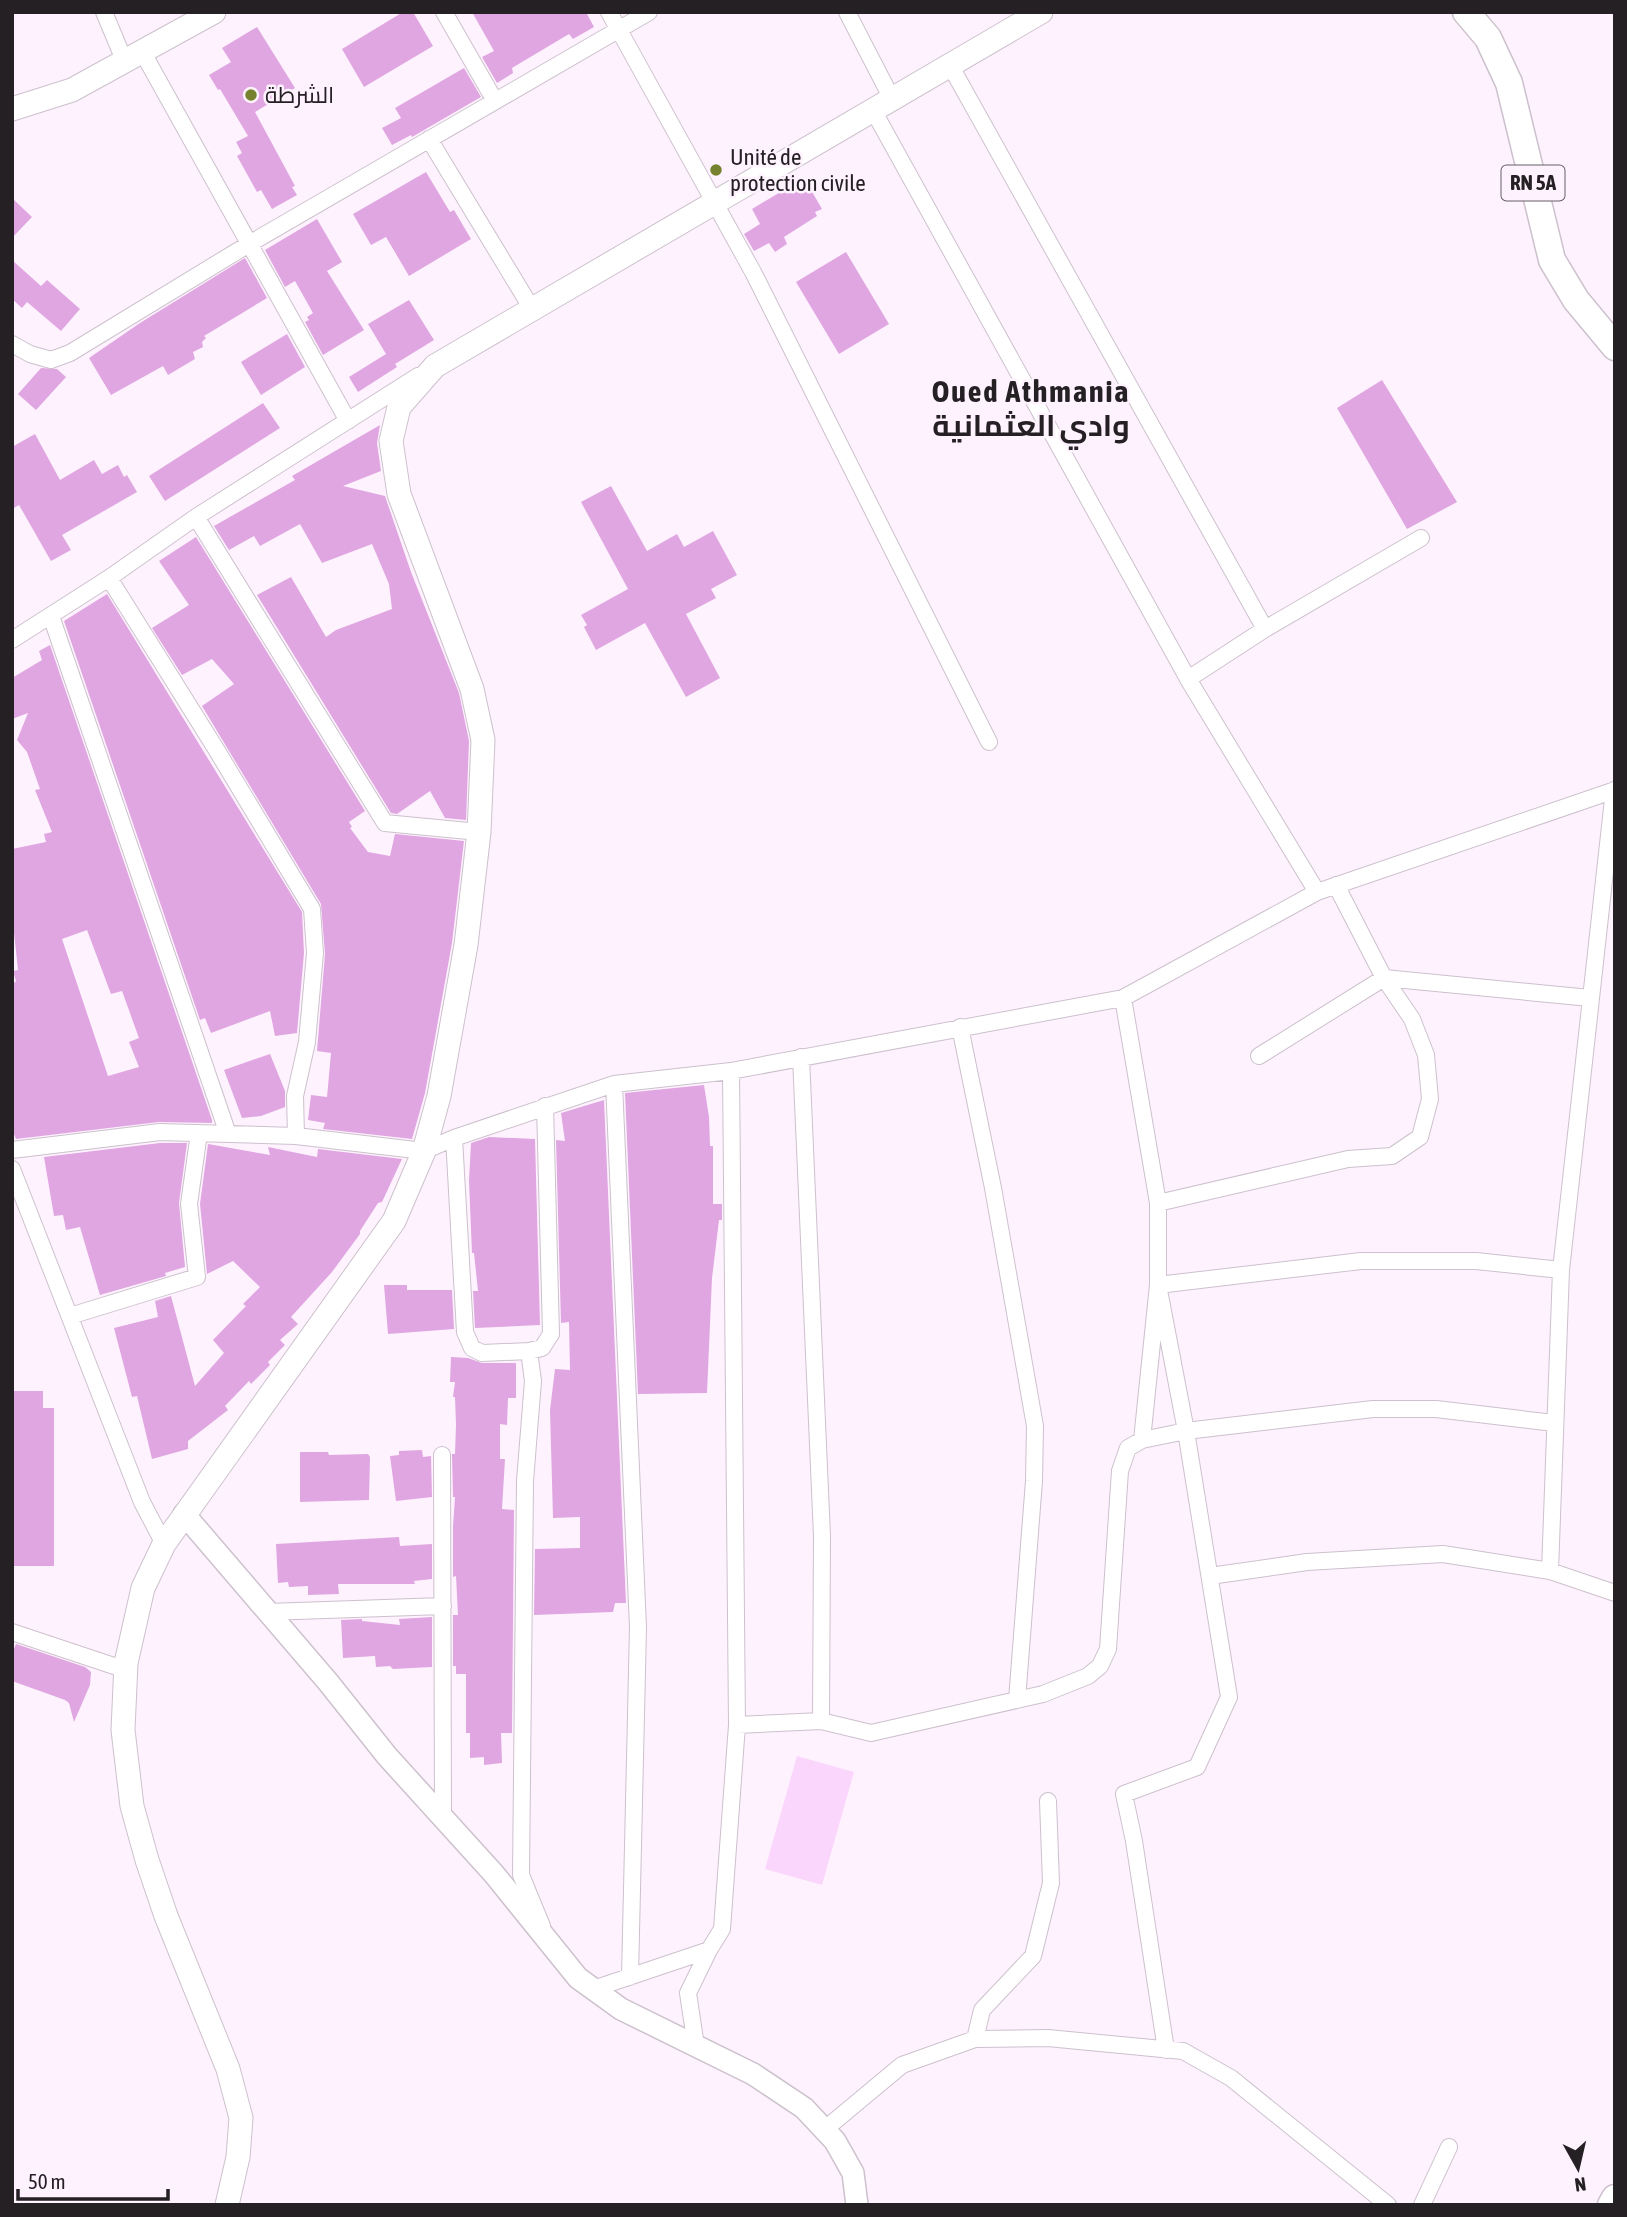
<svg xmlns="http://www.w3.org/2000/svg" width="1627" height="2217" viewBox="0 0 1627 2217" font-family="'Asap Condensed',Cairo,sans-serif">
	<rect width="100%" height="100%" fill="#fef2fe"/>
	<path fill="#fbd6fc" d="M797,1756l57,16 -32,113 -57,-16z"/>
	<path fill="#e0a6e1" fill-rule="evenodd" d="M403,12h10l20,34 -69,41 -22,-38z
		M472,12h114l8,15 -21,12 -4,-5 -57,34 1,5 -16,10 -15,-26 12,-6z
		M257,27l38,61 -40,24 40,74 -3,1 5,8 -25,14 -11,-19 -4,2 -20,-36 5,-3 -6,-11 12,-6 -28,-47 -2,1 -9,-15 22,-13 -9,-14z
		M464,68l17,29 -69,40 -1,-2 -19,10 -10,-17 19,-10 -6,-10z
		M426,172l24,40 4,-2 17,29 -62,37 -23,-39 -15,8 -18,-31z
		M804,178l18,31 -7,3 2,4 -33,21 3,7 -12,8 -6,-9 -15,8 -10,-17 16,-10 -8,-15z
		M12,198l20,19 -20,21z
		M317,219l25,43 -15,9 37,59 -41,25 -18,-33 4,-2 -2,-3 6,-4 -18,-32 -10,6 -20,-37z
		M846,252l43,72 -50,30 -43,-72z
		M245,258l22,40 -63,38 2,2 -4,4 1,5 -10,5 2,7 -27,16 -5,-9 -52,29 -22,-37 51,-35z
		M12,260l29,26 6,-6 33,29 -19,22 -34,-29 -5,6 -10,-9z
		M409,300l25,40 -39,24 2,3 -39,25 -9,-15 37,-23 -18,-30z
		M287,334l18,33 -44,28 -20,-33z
		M41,368l16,1 9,8 -30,33 -18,-16z
		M1382,380l75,122 -50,27 -70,-121z
		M263,403l17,25 -115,73 -16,-25z
		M380,425l-3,18 4,28 -38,15 42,10 26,76 48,121 10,48 -3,79 -21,-2 -15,-27 -33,23 -6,-1 -134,-218 34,-18 35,60 10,-7 56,-21 -3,-25 -17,-40 -50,19 -22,-39 -40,22 -6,-10 -25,14 -15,-24 81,-46 -3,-4z
		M35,434l25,46 34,-20 8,14 16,-9 6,12 3,-2 10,17 -75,43 9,15 -20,11 -32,-56 -7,4v-62z
		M611,486l36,65 30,-17 7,13 29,-16 24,44 -26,14 5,9 -30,16 34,64 -34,19 -41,-74 -49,27 -12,-23 3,-2 -6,-10 47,-26 -47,-87z
		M196,537l169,274 -16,11 3,5 -2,1 18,24 22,4 5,-22 69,7 -12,102 -27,150 -13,46 -89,-10 2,-6 -17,-3 3,-25 16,2 4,-44 -14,-2 8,-97 -4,-50 -119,-198 32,-22 -22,-25 -30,16 -30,-47 37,-23 -30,-44z
		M107,594l195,318 2,41 -7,80 -22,3 -5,-25 -59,22 -6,-15 -5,2 -136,-399z
		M50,645l162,475v3l-53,-1 -143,17 -4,-10v-144l4,-4 -3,-10 5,-1 -6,-56 2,-28 -2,-1v-36l34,-7 -2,-8 8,-2 -17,-42 5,-1 -13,-37 -10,-12 11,-27 -16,6v-41l30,-18 -3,-9zM87,930l24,64 11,-3 17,47 -10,4 10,25 -31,9 -46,-137z
		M270,1054l15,37v16l-24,9 -19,2 -18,-48z
		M704,1085l5,32 1,29h3v58h9v16h-3l-7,58 -5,115 -69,1 -13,-301z
		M604,1100l22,503h-11l-2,9 -79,3 1,-66 45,-1v-31l-27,1 -3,-108 5,-41 15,1 -1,-48 -8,1 -5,-183 9,1 -4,-28z
		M489,1137l46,2 5,186 -65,3 -2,-37h5l-4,-38h-2l-3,-72 2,-38z
		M160,1143h27l-8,60 6,64 -20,6 1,3 -66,19 -20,-68 -14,3 -3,-15 -9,1 -10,-59z
		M208,1144l62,11 -2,-8 49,10 1,-8 84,10 -20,43 -4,1 -18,28v3l-28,38 -41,45 7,7 -18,16 5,5 -17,17 2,3 -19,19 -2,-3 -24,25 3,4 -40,31v8l-36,10 -15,-63 -5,1 -18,-69 44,-11 -3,-16 16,-5 24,90 29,-33 -11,-13 33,-34 -3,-2 17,-17 -27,-26 -26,13 -7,-70z
		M384,1285h23v5h45l2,39 -66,5z
		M451,1357l17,1 14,5h34v35h-8l-1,27 -7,-1v35h5l-3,50 12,1 -2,223h-11l1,30 -18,2v-8l-14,1v-25h-4v-59h-10v-8h-3v-51h5l-2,-39 -3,1v-51l2,-29h-2l-1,-43h3l1,-29 -1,-28h-2l2,-15h-5z
		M12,1391h31v17h11v158h-42z
		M422,1450l1,7 8,-1 1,41 -36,4 -6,-45 9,-1v-4z
		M300,1452h28l1,3 39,-1 2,3 -1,43 -69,2z
		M399,1537l1,9 32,-2v35l-18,2 1,3h-77l1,10 -31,1v-9l-19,1 -1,-5 -10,1 -2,-39z
		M432,1617v50l-39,2 -3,-3 -14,1 -1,-11 -32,2 -2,-38 21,-1v2l38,4 -1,-6z
		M16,1644l69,23 6,5 -1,13 -16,37 -5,-19 -4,-3 -53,-19v-27z"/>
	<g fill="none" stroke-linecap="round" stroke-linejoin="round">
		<g stroke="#ccc1cc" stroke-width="18">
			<path id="minor" d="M104,12l20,48
				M444,12l51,89
				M609,12l144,260 236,470
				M847,12l45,87
				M143,53l205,368
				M950,65l315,564
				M873,110l315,569 77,-50 156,-91
				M429,139l103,170
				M12,344l18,10 21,6 19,-7 179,-109 400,-232
				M196,517l189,306 94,9
				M109,578l107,171 96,160 3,44 -8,89 -12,54 1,40
				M51,616l177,518
				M12,640l97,-62 87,-61 222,-141
				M1188,679l129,213
				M1123,998l35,205v82l28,146 43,266 -32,70 -73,27 10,47 32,209
				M960,1027l33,161 42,238 -1,55 -17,219
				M1259,1056l125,-78 206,20
				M801,1057l21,479 -1,185
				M614,1084l24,543 -8,350
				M454,1138l11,194 7,16 10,5 47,-2
				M12,1150l148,-18 136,4 128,15 30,-13 160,-54 117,-13 392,-73 194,-106 298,-102
				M12,1169l130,333 22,42
				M1158,1203l190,-44 44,-3 28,-19 10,-38 -4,-44 -14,-36 -28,-41 -48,-93
				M70,1316l127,-39 -8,-73 10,-71
				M1142,1440l16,-155 203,-24h115l85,9
				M442,1455l1,363
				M1550,1571l11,-301 53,-480
				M1210,1576l97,-14 136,-8 107,17 65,22
				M267,1612l176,-6
				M12,1632l114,38
				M737,1725l84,-4 50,12 172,-39 45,-18 12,-10 8,-17 12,-178 8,-23 14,-8 44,-9 187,-22h63l118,14
				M542,1926l-21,-51 4,-394 8,-100 -4,-30 13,-3 9,-14 -6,-228
				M593,1989l116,-39
				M975,2039l7,-29 51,-54 18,-73 -3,-82
				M696,2046l-8,-53 21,-43 13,-21 15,-204 -6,-654
				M824,2130l78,-65 73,-26 73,-1 135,13 48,27 157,127
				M1422,2205l27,-58"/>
		</g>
		<g stroke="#ccc1cc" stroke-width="24">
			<path id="tertiary" d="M184,1514l144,168 59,74 107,118 84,104 43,31 132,65 51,34 31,33 18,32 4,32"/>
		</g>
		<g stroke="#ccc1cc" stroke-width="25">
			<path id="secondary" d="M12,109l60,-19 142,-78
				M227,2205l11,-48 3,-39 -13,-49 -62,-153 -19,-56 -15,-54 -9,-76 3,-67 17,-75 21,-44 230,-323 30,-70 15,-55 27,-151 13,-113 4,-92 -11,-51 -73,-195 -8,-53 8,-34 36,-41 606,-354"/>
		</g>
		<g stroke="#ccc1cc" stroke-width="29">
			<path id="primary" d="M1466,12l22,26 21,45 43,177 24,40 39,47
				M1611,2205l4,-7"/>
		</g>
		<use href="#minor" stroke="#fff" stroke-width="16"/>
		<use href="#tertiary" stroke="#fff" stroke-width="21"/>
		<use href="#secondary" stroke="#fff" stroke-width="23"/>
		<use href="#primary" stroke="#fff" stroke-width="26"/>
	</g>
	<g fill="#77822e" stroke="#fef2fe" stroke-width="2.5">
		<circle cx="251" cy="95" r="7"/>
		<circle cx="716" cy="170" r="7"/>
	</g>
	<g text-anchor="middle" stroke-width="5" stroke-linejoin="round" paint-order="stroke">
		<rect fill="#fef2fe" stroke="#655f65" stroke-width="2" x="1501.5" y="165.5" width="63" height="35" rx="5"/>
		<g font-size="21" font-weight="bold" fill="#242024">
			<text x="1533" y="190">RN 5A</text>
		</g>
		<g font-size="23" fill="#242024" stroke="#fef2fe" text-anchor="start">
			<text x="265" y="103">الشرطة</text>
			<text x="730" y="165">Unité de<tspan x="730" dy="26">protection civile</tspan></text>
		</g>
		<g font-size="30" font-weight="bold" letter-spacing="2" fill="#242024" stroke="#fef2fe">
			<text x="1031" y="402">Oued Athmania<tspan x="1031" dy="34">وادي العثمانية</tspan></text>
		</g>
	</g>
	<rect width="1627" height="2217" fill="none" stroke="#242024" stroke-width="28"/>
	<g transform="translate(1578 2168) rotate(172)" stroke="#fef2fe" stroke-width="5" paint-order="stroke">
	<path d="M0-5L12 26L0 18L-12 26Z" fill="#242024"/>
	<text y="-10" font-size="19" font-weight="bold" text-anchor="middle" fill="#242024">N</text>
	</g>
	<path d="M18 2189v10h150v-10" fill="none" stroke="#242024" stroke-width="3.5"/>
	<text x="28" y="2189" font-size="21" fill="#242024" stroke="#fef2fe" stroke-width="5" paint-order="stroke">50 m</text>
</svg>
